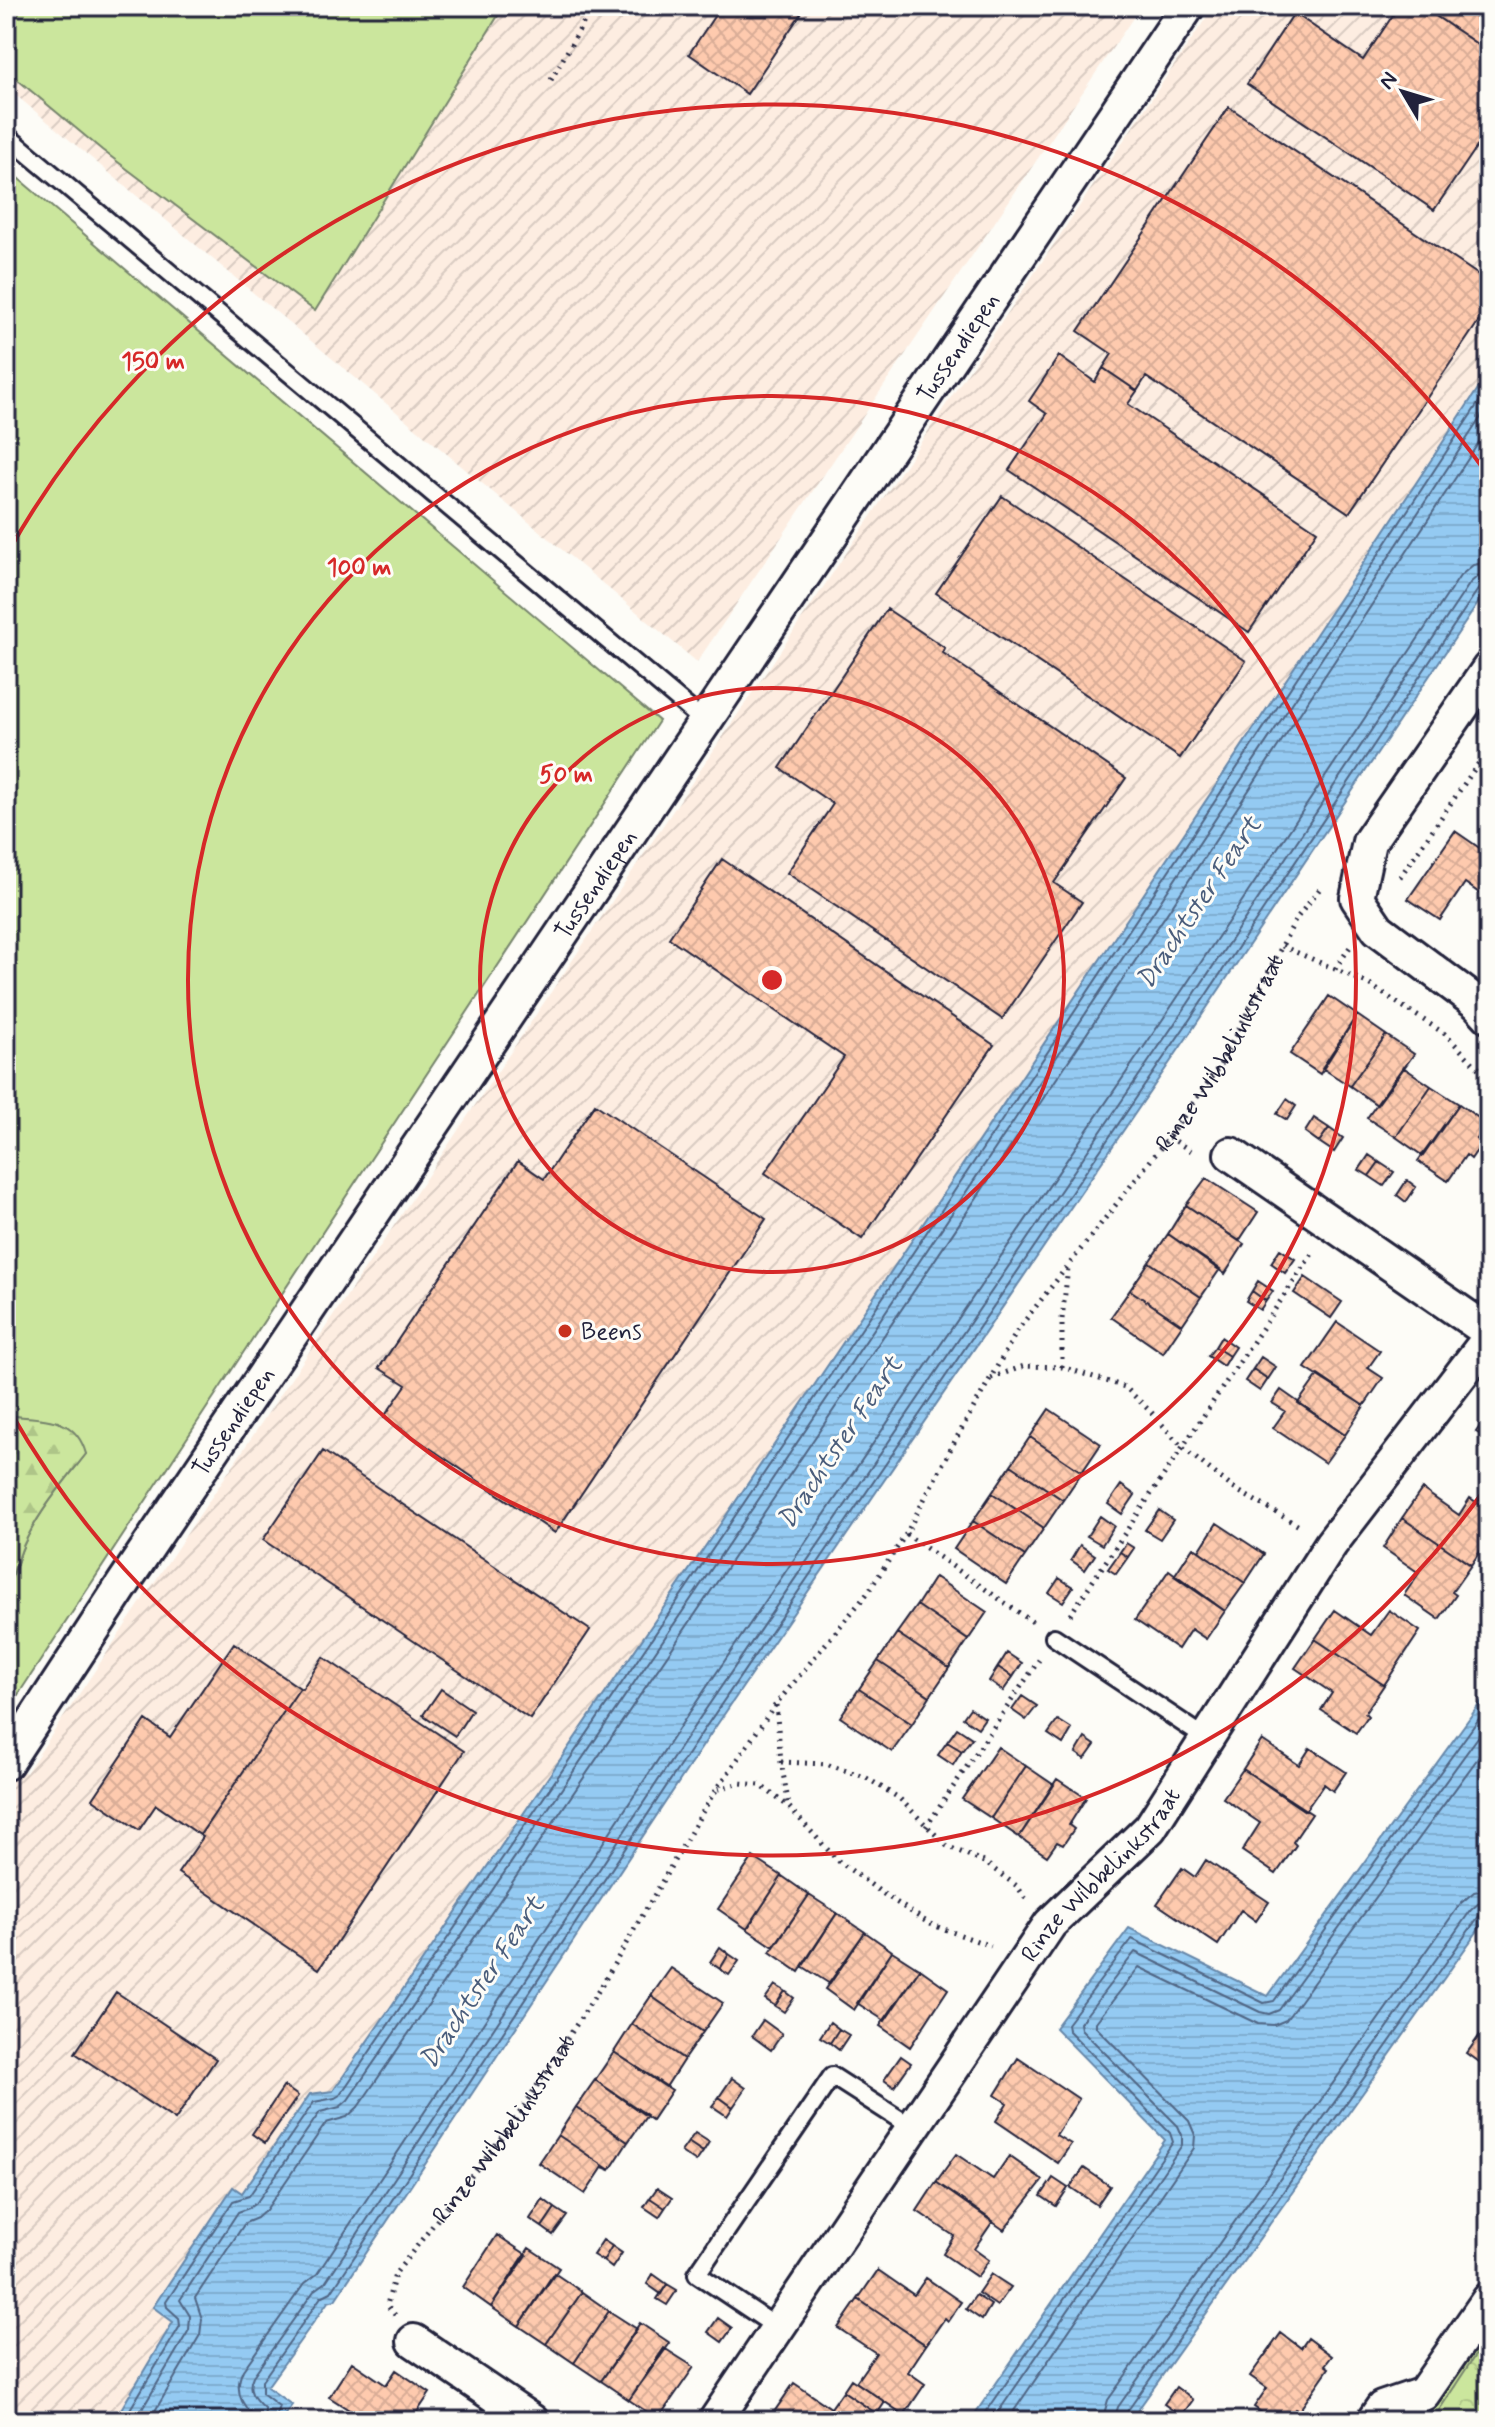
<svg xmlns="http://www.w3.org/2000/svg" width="1495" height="2427" viewBox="0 0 1495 2427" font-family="Mynerve,sans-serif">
	<defs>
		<pattern id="industrial-furrows" width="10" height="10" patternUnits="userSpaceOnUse" patternTransform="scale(2)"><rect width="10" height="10" fill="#fdede1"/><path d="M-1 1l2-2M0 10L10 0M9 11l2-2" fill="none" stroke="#d9cbc2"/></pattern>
		<pattern id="forest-firs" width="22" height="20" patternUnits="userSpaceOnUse" patternTransform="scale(2)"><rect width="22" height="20" fill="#cbe69d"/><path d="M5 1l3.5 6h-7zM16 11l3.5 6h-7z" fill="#aec588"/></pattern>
		<pattern id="park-crowns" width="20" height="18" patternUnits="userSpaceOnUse" patternTransform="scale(2)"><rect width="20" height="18" fill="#cbe69d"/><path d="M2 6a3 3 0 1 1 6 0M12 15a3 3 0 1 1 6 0" fill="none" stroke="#aec588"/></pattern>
		<pattern id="water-rules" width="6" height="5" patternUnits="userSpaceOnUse" patternTransform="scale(2)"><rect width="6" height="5" fill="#94caf2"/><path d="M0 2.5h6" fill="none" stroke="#7fadd0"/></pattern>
		<pattern id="building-cross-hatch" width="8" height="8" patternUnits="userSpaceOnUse" patternTransform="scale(2)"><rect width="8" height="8" fill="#fecaae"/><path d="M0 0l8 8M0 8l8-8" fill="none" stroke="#d9ad97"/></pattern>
	</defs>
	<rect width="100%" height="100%" fill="#fdfcf7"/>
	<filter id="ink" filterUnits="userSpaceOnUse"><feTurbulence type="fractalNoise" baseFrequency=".0125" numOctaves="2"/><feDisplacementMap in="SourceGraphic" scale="16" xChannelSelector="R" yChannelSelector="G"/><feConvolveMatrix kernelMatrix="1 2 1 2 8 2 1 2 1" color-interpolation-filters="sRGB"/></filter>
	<g filter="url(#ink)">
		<path fill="url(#industrial-furrows)" d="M6,6h1135l-444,656 -691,-575z
			M1214,6h275v366l-319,485 -525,780 -312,454 -23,3 -68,99 -9,-5 -80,119 20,15 -59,99h-108v-660l20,12z"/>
		<path fill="#cbe69d" stroke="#76846c" stroke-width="2" d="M6,6h498l-189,305 -213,-161 -96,-80z
			M6,168l653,553 -653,992v-125c10,-15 11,-30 19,-46 15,-32 39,-60 61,-88l-27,-32 -53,-7z
			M1489,2324v87l-8,10h-65z"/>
		<path fill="url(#forest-firs)" stroke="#76846c" stroke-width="2" d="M6,1415c35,5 69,-1 80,39 -22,28 -46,56 -61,88 -8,16 -9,32 -19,46z"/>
		<path fill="url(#park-crowns)" stroke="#76846c" stroke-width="2" d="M1489,2334v87h-57z"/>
		<path fill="url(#water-rules)" stroke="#6687a9" stroke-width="2" d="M1489,372v215l-299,446 -478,699 -377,568 -7,2 -61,85 25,18 -12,16h-166l59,-99 -20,-15 80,-120 9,6 68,-99 23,-3c392,-569 777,-1142 1156,-1719z
			M1489,1691v224l-359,506h-160l195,-281 -110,-112 74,-100 139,68z"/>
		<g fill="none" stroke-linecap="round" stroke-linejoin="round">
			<path stroke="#506584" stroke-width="2" d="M123,2421l57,-95 -1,-8 -12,-11 -1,-5 67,-101 16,-5 65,-94 21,-4 5,-3c389,-566 772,-1135 1149,-1708
				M135,2421l54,-91 1,-14 -10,-16 58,-88 11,-4 8,-6 63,-90 20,-5 8,-7c387,-561 767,-1126 1141,-1695
				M149,2421l51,-86 2,-16 -7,-21 50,-75 12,-5 9,-8 60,-87 21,-6 11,-10c383,-556 760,-1116 1131,-1680
				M252,2421v-7c-14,-13 -17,-27 -9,-44l61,-86 13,-10 370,-558 478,-700 295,-440 13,-11 16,-3
				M264,2421l1,-12c-11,-10 -19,-18 -12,-33l61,-85 11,-8 372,-561 478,-699 295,-440 8,-7 11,-2
				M274,2421l5,-15 -17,-13v-12l59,-84 10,-5 374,-564 479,-700 295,-440 10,-4
				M980,2421l193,-279 -3,-9 -102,-103 -1,-6 65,-85 132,64 10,-2 215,-296
				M992,2421l190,-276v-10l-4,-9 -97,-97 -1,-6 55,-71 125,60 9,2 10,-4 210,-288
				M1007,2421l187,-273 1,-13 -6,-14 -93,-94v-5l43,-55 119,57 16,1 12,-5 203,-277
				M1102,2421l6,-21 353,-497 13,-11 15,-3
				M1114,2421l4,-14 353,-497 8,-7 10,-2
				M1124,2421l2,-8 353,-497 10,-4"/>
		</g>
		<path fill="url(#building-cross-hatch)" stroke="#22223b" stroke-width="2" d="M721,6h85l-59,88 -58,-40z
			M1399,6h22l68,46v77l-55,81 -187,-126 47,-71 69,47z
			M1421,6h68v46z
			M1229,107l260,175v24l-140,207 -203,-136 -9,14 -34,-23 9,-14 -34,-23z
			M1059,356l36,26 8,-14 34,23 -9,13 189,127 -68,101 -240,-162 38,-56 -18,-13z
			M1002,496l244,165 -66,97 -244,-165z
			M887,609l58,39 -2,5 183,125 -72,105 28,19 -80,117 -215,-146 46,-69 -53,-36z
			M1455,831l29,20 2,-4 3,2v35l-7,11 -17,-12 -25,37 -32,-21z
			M722,859l272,186 -132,194 -97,-66 79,-116 -175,-119z
			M1329,996l28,19 -37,59 -30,-20z
			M1357,1015l29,20 -36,51 -28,-18z
			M1386,1035l28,19 -37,51 -27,-19z
			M1403,1067l28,19 -35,51 -29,-19z
			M1431,1086l28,18 -36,52 -27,-19z
			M1287,1099l9,7 -9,14 -10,-6z
			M595,1104l171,115 -211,314 -171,-116 22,-32 -27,-17 139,-207 26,18z
			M1459,1104l28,20 -10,15 5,4 -11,16 -5,-4 -18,26 -30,-20z
			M1314,1118l15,10 -10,14 -14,-10z
			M1329,1128l14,10 -9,14 -15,-10z
			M1369,1155l10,7 -10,14 -10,-6z
			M1379,1162l15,10 -10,14 -15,-10z
			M1206,1178l52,34 -19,29 -53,-36z
			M1407,1180l9,7 -10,15 -9,-7z
			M1186,1205l58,39 -19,30 -57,-40z
			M1168,1234l52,35 -19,28 -52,-35z
			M1280,1249l15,10 -10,14 -14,-10z
			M1149,1262l52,35 -19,28 -52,-35z
			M1305,1277l37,25 -11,16 -37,-25z
			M1258,1281l15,10 -7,10 -14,-10z
			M1130,1290l52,35 -19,28 -52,-36z
			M1252,1291l14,10 -6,9 -14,-9z
			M1337,1322l43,29 -12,17 15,10 -19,28 -59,-38z
			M1221,1337l14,10 -6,9 -14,-9z
			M1215,1347l14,9 -6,10 -15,-10z
			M1261,1357l15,10 -8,12 -15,-10z
			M1253,1369l15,10 -8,12 -15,-10z
			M1318,1375l46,31 -19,29 -47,-32z
			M1281,1390l64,45 -20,28 -52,-35 12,-17 -13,-8z
			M1049,1409l52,35 -19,28 -52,-35z
			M1489,1413v27l-13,-8z
			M1030,1437l52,35 -19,28 -52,-35z
			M323,1451l267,179 -60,89 -267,-179z
			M1011,1465l52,35 -19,28 -52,-35z
			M1121,1485l14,10 -13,19 -14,-10z
			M1422,1489l37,26 11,-17 19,13v27l-18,27 -69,-47z
			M992,1493l52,35 -19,28 -52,-35z
			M1159,1510l14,10 -13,19 -15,-9z
			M1100,1516l14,10 -12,19 -15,-9z
			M1402,1518l69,47 -19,27 4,3 -17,24 -35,-24 15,-22 -36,-25z
			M973,1521l52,35 -19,28 -52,-35z
			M1217,1523l47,31 -19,29 -46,-32z
			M1126,1543l8,5 -6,9 -8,-5z
			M1080,1545l15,10 -10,15 -14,-10z
			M1193,1547l52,36 -20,28 -51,-35z
			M1120,1552l8,5 -12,17 -8,-5z
			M1169,1570l56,41 -19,28 -15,-10 -13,20 -43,-29z
			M935,1577l52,35 -19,28 -51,-35z
			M1059,1578l14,9 -10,15 -14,-9z
			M917,1605l51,35 -19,28 -52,-35z
			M1335,1610l36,25 18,-25 31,21 -36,54 -69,-46z
			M897,1633l52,35 -19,28 -52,-35z
			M1315,1639l69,46 -19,28 3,3 -12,17 -35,-23 11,-17 -37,-25z
			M234,1643l66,45 -100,147 -44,-30 -17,25 -46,-31 53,-79 24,17z
			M1007,1653l15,10 -9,14 -15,-10z
			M323,1657l141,94 -145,218 -141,-96 25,-36 -3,-2 100,-147 2,1z
			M878,1661l52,35 -18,28 -53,-35z
			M998,1667l15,10 -10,14 -14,-10z
			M441,1689l31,21 -17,26 -32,-21z
			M859,1689l53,35 -20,28 -52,-35z
			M1022,1696l15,10 -11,14 -14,-10z
			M970,1708l15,10 -7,10 -15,-10z
			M1058,1720l14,9 -9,15 -15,-10z
			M957,1728l15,10 -10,13 -15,-9z
			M1085,1738l10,7 -10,14 -9,-6z
			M1262,1740l37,25 11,-17 36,24 -13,19 -9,-7 -19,27 -62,-42z
			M947,1742l15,9 -9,14 -15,-10z
			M998,1747l28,19 -35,52 -29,-19z
			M1026,1766l28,19 -35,52 -28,-19z
			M1243,1769l69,45 -19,28 3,3 -20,29 -34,-23 18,-28 -37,-25z
			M1057,1779l29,19 -17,27 5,4 -11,16 -6,-3 -10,14 -28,-19z
			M753,1857l29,19 -35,53 -29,-20z
			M1206,1860l63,42 -13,19 -15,-11 -23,35 -61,-41 25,-36 13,9z
			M782,1876l27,19 -35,52 -27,-18z
			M809,1895l28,18 -38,59 -29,-20z
			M837,1913l28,19 -35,52 -28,-18z
			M865,1932l27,19 -38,59 -29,-21z
			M720,1947l9,7 -9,15 -10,-7z
			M892,1951l28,18 -35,52 -28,-18z
			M729,1954l10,7 -10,14 -9,-6z
			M671,1968l52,35 -20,29 -52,-36z
			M920,1969l28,20 -38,58 -30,-21z
			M775,1985l10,6 -10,15 -10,-7z
			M785,1991l9,7 -10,14 -9,-6z
			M116,1992l100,67 -41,61 -100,-67z
			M651,1996l52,36 -19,27 -52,-35z
			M763,2020l19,14 -11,16 -19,-14z
			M830,2022l9,7 -9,14 -10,-6z
			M1489,2022v47l-22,-16z
			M632,2024l52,35 -18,28 -52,-35z
			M839,2029l10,6 -10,15 -9,-7z
			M614,2052l58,38 -20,30 -57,-40z
			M901,2056l10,7 -17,24 -10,-7z
			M1018,2058l61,41 -23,36 15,9 -13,19 -62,-42 11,-18 -12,-8z
			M732,2078l14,10 -13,19 -14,-10z
			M595,2080l52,35 -19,27 -52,-35z
			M284,2086l14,10 -33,47 -13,-9z
			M719,2097l14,10 -6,9 -15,-10z
			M576,2107l52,35 -18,28 -52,-35z
			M695,2133l14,9 -6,10 -15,-10z
			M558,2135l52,35 -7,-3 -18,27 -46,-31z
			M688,2142l15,10 -7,10 -15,-10z
			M956,2154l37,25 16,-23 34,24 -39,50 -68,-48z
			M1084,2168l26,18 -13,19 -27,-18z
			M1053,2178l15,10 -12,18 -15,-10z
			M936,2182l57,39 -19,28 15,11 -12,17 -34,-23 11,-18 -37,-25z
			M657,2188l15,10 -7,10 -15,-10z
			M650,2198l15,10 -6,9 -15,-10z
			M543,2199l12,9 -13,19 -12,-8z
			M555,2208l12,8 -14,19 -11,-8z
			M497,2235l30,20 -36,52 -28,-20z
			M603,2240l9,6 -9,15 -10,-6z
			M612,2246l10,7 -10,15 -9,-7z
			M529,2248l30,20 -40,58 -28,-19z
			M878,2270l36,25 12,-17 35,24 -13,19 -3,-3 -19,27 -68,-46z
			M554,2273l28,19 -36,52 -27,-18z
			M653,2274l14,10 -6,10 -14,-10z
			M991,2274l20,13 -14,19 -19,-13z
			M667,2284l10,6 -10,15 -10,-6z
			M582,2292l27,19 -35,52 -28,-19z
			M976,2295l15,10 -9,15 -16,-11z
			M858,2299l68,46 -18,27 17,12 -21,31 -48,-33 20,-29 -38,-25z
			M609,2311l28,18 -36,52 -27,-18z
			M718,2318l14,10 -10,14 -14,-10z
			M640,2323l30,20 -41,57 -28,-19z
			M1281,2333l20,15 7,-10 24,18 -7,9 4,3 -30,43 -4,-2 -9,12h-13l-19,-14 13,-19 -17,-12z
			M664,2348l30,19 -36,52 -29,-19z
			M352,2362l34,23 10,-15 34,23 -19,28h-50l2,-2 -34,-22z
			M851,2379l34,23 -8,12 -34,-23z
			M794,2383l37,25 12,-17 34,23 -4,7h-85l-14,-9z
			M1176,2387l17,13 -12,16 -17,-12z
			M774,2412l14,9h-20z"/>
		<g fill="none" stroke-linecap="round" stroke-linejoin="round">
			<g stroke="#22223b" stroke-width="22">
				<path id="lane" d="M6,135l700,588
					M1054,1637l153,102
					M778,2328l-81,-54 135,-198 81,52"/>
			</g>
			<g stroke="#22223b" stroke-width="38">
				<g id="street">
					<path d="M1489,668l-120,174 -12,56 21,31 99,74 12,13"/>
					<path d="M1231,1154l258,178"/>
					<path id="s2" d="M6,1763l119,-182 1063,-1575"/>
					<path d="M414,2341l118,80"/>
					<path id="s3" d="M715,2421l335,-497 100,-96 181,-284 158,-206"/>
					<path d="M1373,2421l9,-13 41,-14 66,-95"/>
				</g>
			</g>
			<g stroke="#22223b" stroke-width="5" stroke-dasharray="2 6" stroke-linecap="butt">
				<path d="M551,80l42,-74"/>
				<path d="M1400,877l89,-129"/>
				<path d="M1282,946l85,37 78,51 44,45"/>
				<path d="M1335,969l15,-22"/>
				<path d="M1169,1137l27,17"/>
				<path d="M1062,1367v-48l6,-51"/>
				<path d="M991,1378l33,-12 38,1 63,20 26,25 32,36 50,40 68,39"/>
				<path d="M906,1534l128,89"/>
				<path d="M1070,1615l244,-364"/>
				<path d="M776,1705l5,57 8,44"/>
				<path d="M781,1762l45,2 39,13 34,21 48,48 37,16 33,24 9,13"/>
				<path d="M718,1789l22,-6 20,2 29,22 48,53 48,35 45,29 61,22"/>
				<path d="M926,1827l113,-167"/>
				<path id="s1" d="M395,2315l-8,-10 8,-31 120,-154 87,-135 108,-186 66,-95 90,-109 40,-61 51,-97 62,-109 150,-191 51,-72 76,-146 26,-33"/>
			</g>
			<use href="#lane" stroke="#fdfcf7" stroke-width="16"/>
			<use href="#street" stroke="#fdfcf7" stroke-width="32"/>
		</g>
	</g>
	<g fill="none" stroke="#d62828" stroke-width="4">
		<circle cx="772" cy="980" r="292"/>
		<circle cx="772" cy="980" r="584"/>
		<path d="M1485 1489A876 876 0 0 1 10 1411M10 549A876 876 0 0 1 1485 471"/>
	</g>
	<circle fill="#c8321e" stroke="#fdfcf7" stroke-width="3" cx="565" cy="1331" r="8"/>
	<g text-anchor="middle" stroke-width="6" stroke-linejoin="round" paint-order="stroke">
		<g font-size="24" fill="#22223b" stroke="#fdfcf7">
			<text dy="8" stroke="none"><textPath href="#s2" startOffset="1706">Tussendiepen</textPath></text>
			<text dy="8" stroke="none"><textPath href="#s2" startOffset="1058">Tussendiepen</textPath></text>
			<text dy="8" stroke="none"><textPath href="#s1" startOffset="1522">Rinze Wibbelinkstraat</textPath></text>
			<text dy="8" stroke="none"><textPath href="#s2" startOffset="410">Tussendiepen</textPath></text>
			<text dy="8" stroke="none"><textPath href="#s3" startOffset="670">Rinze Wibbelinkstraat</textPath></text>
			<text dy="8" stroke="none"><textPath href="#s1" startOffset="226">Rinze Wibbelinkstraat</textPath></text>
		</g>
		<g font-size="24" fill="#22223b" stroke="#fdfcf7" text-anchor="start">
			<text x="581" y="1339">Beens</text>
		</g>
		<g font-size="26" font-style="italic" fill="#4a5d7b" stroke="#fdfcf7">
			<text transform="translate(1198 902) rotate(-56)" y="9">Drachtster Feart</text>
			<text transform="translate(839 1442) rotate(-56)" y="9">Drachtster Feart</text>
			<text transform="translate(481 1982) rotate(-56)" y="9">Drachtster Feart</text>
		</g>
	</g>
	<circle cx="772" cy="980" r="12" fill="#d62828" stroke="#fdfcf7" stroke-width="4"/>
	<g font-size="24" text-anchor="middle" font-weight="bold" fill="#d62828" stroke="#fdfcf7" stroke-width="6" stroke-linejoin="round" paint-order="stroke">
		<text x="153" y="369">150 m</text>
		<text x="359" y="575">100 m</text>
		<text x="566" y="782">50 m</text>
	</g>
	<rect width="1495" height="2427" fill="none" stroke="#fdfcf7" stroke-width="32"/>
	<rect x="16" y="16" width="1463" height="2395" fill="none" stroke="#22223b" stroke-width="3" filter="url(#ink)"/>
	<g transform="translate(1403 92) rotate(308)" stroke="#fdfcf7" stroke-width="6" paint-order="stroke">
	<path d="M0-6L14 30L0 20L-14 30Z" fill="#22223b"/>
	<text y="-12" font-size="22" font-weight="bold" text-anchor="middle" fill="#22223b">N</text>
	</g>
</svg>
